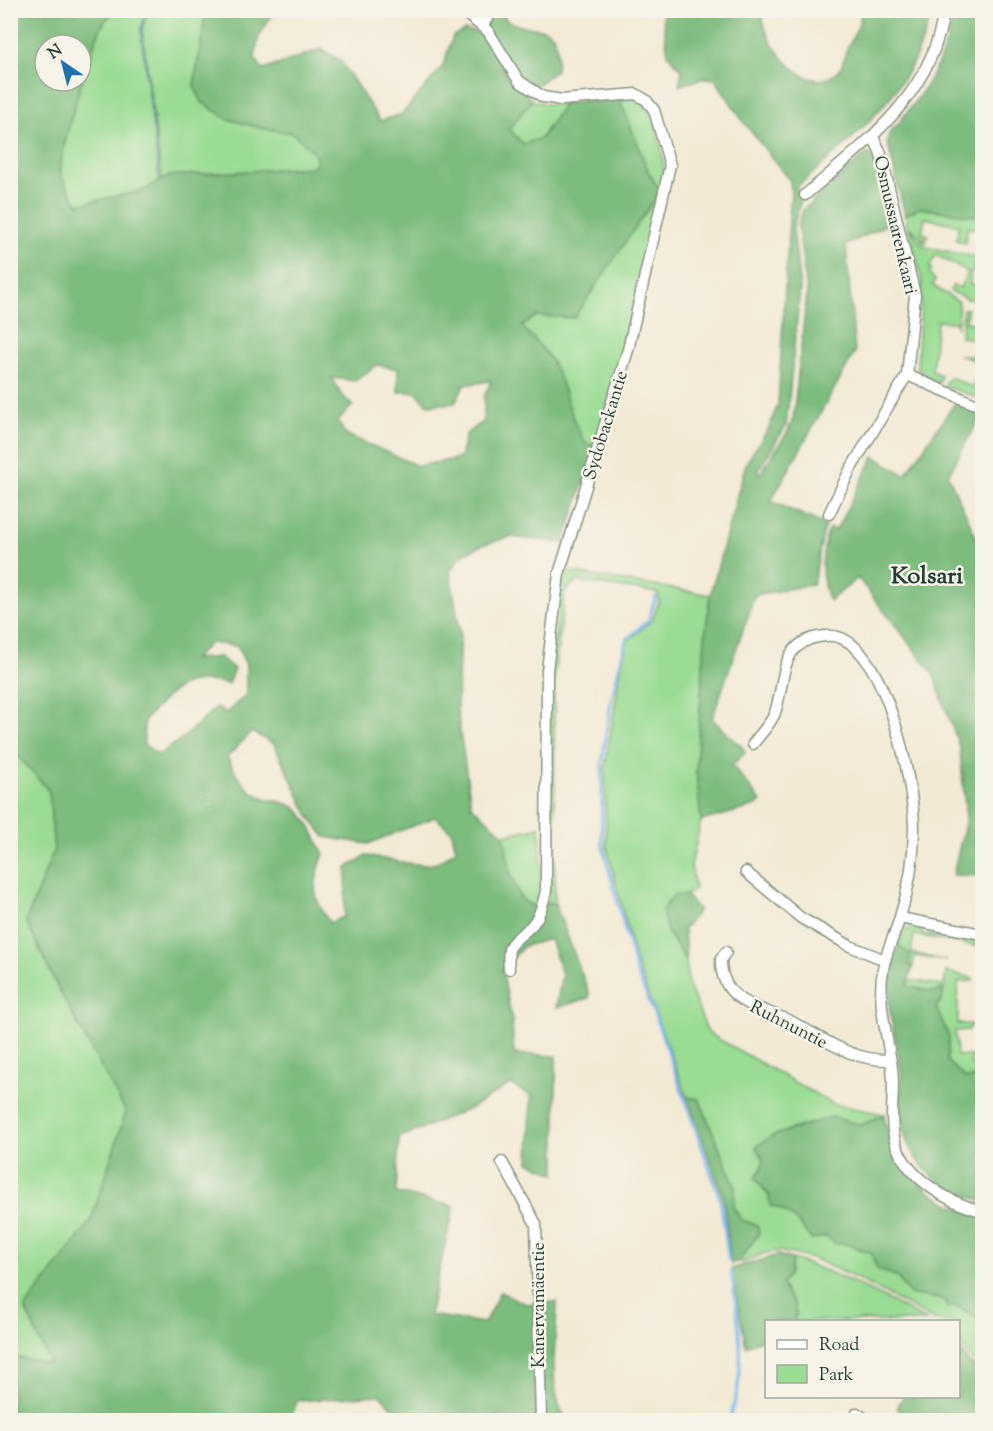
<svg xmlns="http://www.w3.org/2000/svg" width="993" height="1431" viewBox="0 0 993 1431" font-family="'Sorts Mill Goudy',serif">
	<rect width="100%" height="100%" fill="#f7f3e8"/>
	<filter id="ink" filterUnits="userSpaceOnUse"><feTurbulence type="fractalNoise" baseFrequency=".0167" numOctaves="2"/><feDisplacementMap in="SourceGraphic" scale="12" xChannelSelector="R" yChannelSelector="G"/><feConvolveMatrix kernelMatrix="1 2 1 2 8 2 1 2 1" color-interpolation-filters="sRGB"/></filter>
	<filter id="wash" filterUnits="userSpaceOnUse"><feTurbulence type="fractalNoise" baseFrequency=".008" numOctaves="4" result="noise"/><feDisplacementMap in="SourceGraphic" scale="24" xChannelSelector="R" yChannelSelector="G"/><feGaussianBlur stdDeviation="1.35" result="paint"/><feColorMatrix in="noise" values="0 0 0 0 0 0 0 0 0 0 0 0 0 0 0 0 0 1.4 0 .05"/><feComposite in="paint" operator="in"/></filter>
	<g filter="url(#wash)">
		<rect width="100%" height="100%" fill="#f3ead5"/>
		<path fill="#9adc93" stroke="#5c8c64" stroke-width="1.5" d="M117,11h29l-5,19 19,151 -18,10 -63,13c-5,-4 -17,-24 -18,-32 -2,-20 32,-136 45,-152 3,-4 7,-7 11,-9z
			M147,11h59l-12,75 8,16 25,17 33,9 33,5 20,18 4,11 -4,5 -144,9 -7,4 -20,-150z
			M619,97c4,0 10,-1 14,0 24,8 32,63 31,84l-43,175 -25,89 -10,-1c-16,-24 -19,-52 -32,-78 -8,-17 -21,-26 -33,-39l16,-11 37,2 86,-127 -11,-18z
			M532,100l14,4 19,-1 -24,35 -18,6 -14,-15z
			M919,208l63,9v13l-14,-3 -3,16 -9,-3 3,-15 -34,-7 -3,15 6,2 -3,8 -8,-10 -10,-6 -2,-12z
			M909,230c9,4 9,13 17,17l56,11v8h-8v6h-3l-1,13 12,1v14l-15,-1 -17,-8 3,-6 7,3 8,-16 -32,-17 -7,12 3,2 -3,4 6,7 -2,6 26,16 -2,27 -1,-7 -19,-1 -5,50 9,4 -2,8 -16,-6 -6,-10 5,-85z
			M963,309h4l-1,13 16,2v15l-21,-2z
			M982,347v27l-6,14 6,3v8l-36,-12 -1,-4 5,-6 22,10 10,-24 -23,-8 21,2z
			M563,571l147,24 -5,44 -9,131 5,51 -10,44 4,24 -9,6 -12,1 -7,36 19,28 2,23 20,50 125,71 51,10 -22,11c-35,-11 -77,2 -106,22l7,12 -1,9 -7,10 22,29 22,14 13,19c21,-10 39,10 61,13 4,25 7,14 24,24l12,17 37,6 30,17 6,-7v56c-20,-9 -23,-24 -24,-44l-22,-1 -78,-42 -44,-20 -35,-8 -14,2 -23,10 -3,-2 20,-28 -2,-8 -16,-5 -7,-12 1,-22 -36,-87 -12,-2 -51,-134 -30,-119 -1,-76 16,-102 6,-25 25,-21 7,-18 -1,-9 -80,-12 -13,10 -11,88 1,225 -7,-1v-210z
			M19,757l30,34 5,59 -28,71 32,67 68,124 -35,109 -66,87 25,56 -39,-8 -1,-598z
			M540,827l2,61 -5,18c-28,-2 -29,-49 -33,-71z
			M906,928l15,3 2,3 55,6 4,2v5l-68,-12 -3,18 36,8 -32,-5 -2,10 -4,-1 2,-10 -13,-10z
			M946,972l26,6 2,3 -16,1v42h13l-2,6 -14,1 2,25h16l-3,8 4,2 4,-10 2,2 2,29 -10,-10 -6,2 -19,-18 2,-24 -13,-30 6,-7 1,-10 -9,2 -28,-6 5,-6 33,6z
			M792,1259c47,14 92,38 135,62h-134l4,-7 -15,-30 7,-10z"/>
		<path fill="#7bbc7d" stroke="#4d7c58" stroke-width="1.5" fill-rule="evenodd" d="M11,11h106c-4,2 -8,5 -11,8 -12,15 -48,136 -45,154 2,8 13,27 18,31l63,-13 27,-15 144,-9 4,-5 -4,-11 -20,-18 -33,-5 -33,-9 -25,-17 -8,-16 12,-75h68l-16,28 -3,19 8,12 58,-21 19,11 40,61 22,-7 41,-48 10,-30 12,-6 17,3 27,46 23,21 -23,29 14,15 18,-6 24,-35 54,-6 30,76 11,18 -86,127 -37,-2 -15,10c11,14 24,23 32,40 13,26 16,54 32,78l10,1 -32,98 -54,-6 -28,8 -22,11 -10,16 10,60 -3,78 14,95 33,30 6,37 10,25 9,8 8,1 4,-4 14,2 34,89v5l-33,10 6,-34 -12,-35 -26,7 -22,24 10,50 2,34 42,2v118l-27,-12 2,-66 -21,-12 -39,24 -72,30 -3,55 58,13 -25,109 55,8 16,-31 26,12 9,-1 -1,73 3,44 -37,-3 -19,3h-79l-21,-25 -84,6 -6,19h-280l-1,-64 40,8 -25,-56 66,-87 35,-109 -68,-124 -32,-67 28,-71 -5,-59 -30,-34 -8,1zM45,45h36v36h-36zM377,365l21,4v23h18l12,13 27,-2 9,-18 27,-4 -7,16v24l-18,13 -6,24 -42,8 -73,-32 -7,-13 15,-16 -11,-9 -10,-18 23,3zM210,643l27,3 9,19v30l-20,18 -10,-6 -32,30 -26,18 -14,-11v-23c30,-32 38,-47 84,-37l6,-15 -14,-12 -26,2zM252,732l22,12 35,72 16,21 43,7 67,-27 17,15 4,18c-6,4 -13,10 -20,13 -14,6 -54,-6 -71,-7l-18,12 -3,49 -14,6c-19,-27 -18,-38 -6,-69 -8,-14 -16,-38 -30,-47 -11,-7 -24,-6 -35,-11 -16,-7 -24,-24 -32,-39z
			M494,11h12l-1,8c25,19 59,-9 51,51l-24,19 -13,-11 -34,-52z
			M662,11h98c4,11 6,24 13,34 14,21 42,50 66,25 5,-5 5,-15 8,-22 6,-12 14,-23 14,-37h70c-16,81 -77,125 -135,177l6,9 -9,31 7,61 -13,128 -1,9 -28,44 2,4 27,-41 6,-14 14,-127 -9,-66 5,-16 63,-56 7,1 5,6 16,60 -48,24 9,107 -84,149 54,24 -12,59 -58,11 -43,124 31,29 2,5 -13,12 29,37 -5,4 -55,15 -5,-51 9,-131 5,-44 36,-132 23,-35 9,-24 13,-214 -1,-9 -47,-60 -28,-42 -11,-1 -25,8 3,-16 -14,-15z
			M953,11h29v206l-63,-9 -14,7 -18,-74 2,-7c32,-37 59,-74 64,-123z
			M955,403l27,11 -34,61 34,75v326l-29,-1 13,-56 -6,-70 -27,-76 -75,-95 -29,23c-11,-26 -7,-48 0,-73l7,2 38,-74 31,19z
			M674,895h12l13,15 -15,19 2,31 -19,-28 -5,-22z
			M898,945l13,10 -2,10 4,1 -6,20 27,6 10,-3 -2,11 -6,7 13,30 -2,24 19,18 7,-2 9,10v113c-41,-9 -76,-38 -81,-82 -2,-15 1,-31 0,-46 -2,-23 -10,-45 -12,-68 -1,-20 5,-40 9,-59z
			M687,1097l12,2 36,87 -1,22 7,12 16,5 2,8 -20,28 -8,3 -8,-67z
			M884,1114c9,57 45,87 98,102v94l-6,7 -17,-10h-12l-2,-7 -36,-6 -12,-17c-18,-10 -20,1 -25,-24 -12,-2 -25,-12 -37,-9l-9,-8 -14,4c-10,-14 -25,-32 -42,-34l-1,-11 -14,-17 7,-10 1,-9 -7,-12 16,-11 59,-19 31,8z
			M778,1255l14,4 -3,15 -7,10c5,14 19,21 11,37l-27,1v16l-20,8 -15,-77z
			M557,1302c0,37 -11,86 9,118h-23l-3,-117z
			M959,1350l11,14 12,7v49h-74l-11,-12 6,-11 55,-1z"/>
		<path fill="#7cb6ed" stroke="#4e7a90" stroke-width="1.5" d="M146,10l-4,20 18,151 -19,-151z"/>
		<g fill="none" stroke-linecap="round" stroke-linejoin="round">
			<path stroke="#7cb6ed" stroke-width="3" d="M656,597l-8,24 -22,19 -15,61 -9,62v80l34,128 20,47 64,180 9,63
				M729,1420c19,-49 10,-97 2,-149"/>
		</g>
	</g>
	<g filter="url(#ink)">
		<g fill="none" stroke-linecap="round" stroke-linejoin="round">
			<g stroke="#899484" stroke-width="13">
				<path id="street" d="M461,10l27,21 31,50 24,16 19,3 74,-6 10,6 8,10 16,55 -42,185 -69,224 -12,96 -1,221c-3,12 -6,26 -15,35 -18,18 -25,13 -22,43
					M482,27l10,-17
					M873,137l7,14 35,144 -8,80 75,32
					M805,195c60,-52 128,-100 139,-185
					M829,514l21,-44 57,-95
					M753,744c7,-10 16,-18 21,-29 9,-20 6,-54 23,-68 9,-8 18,-10 29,-11 58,-6 88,149 88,192 0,30 -5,61 -14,89 -5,18 -14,34 -17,52 -6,35 4,64 9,99 3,21 -2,42 1,63 5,42 52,71 89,80
					M746,872l55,46 49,28 35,14
					M900,918l82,16
					M726,952l-5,7c-1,45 41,48 71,63 33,17 59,39 98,38
					M502,1162l34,62 5,196
					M857,1413l10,7"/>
			</g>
			<use href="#street" stroke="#fff" stroke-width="10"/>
		</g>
	</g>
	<g text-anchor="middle" stroke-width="5" stroke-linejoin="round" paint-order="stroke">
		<g font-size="18" fill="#1f3d34" stroke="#f7f3e8">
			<text transform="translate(896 225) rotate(77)" y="6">Osmussaarenkaari</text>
			<text transform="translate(605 425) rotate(-73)" y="6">Sydobackantie</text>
			<text transform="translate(789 1024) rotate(27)" y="6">Ruhnuntie</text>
			<text transform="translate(538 1305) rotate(-90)" y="6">Kanervamäentie</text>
		</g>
		<g font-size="24" font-weight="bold" fill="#1f3d34" stroke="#f7f3e8">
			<text x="927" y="583">Kolsari</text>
		</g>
	</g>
	<rect width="993" height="1431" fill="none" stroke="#f7f3e8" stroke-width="36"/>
	<rect x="765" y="1320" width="195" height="78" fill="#f7f3e8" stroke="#a1aaa0" stroke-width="1.5"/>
	<rect x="777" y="1340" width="30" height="9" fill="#ffffff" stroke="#a1aaa0" stroke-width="1.5"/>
	<text x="819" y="1350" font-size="18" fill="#1f3d34">Road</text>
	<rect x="777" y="1365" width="30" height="18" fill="#9adc93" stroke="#a1aaa0" stroke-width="1.5"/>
	<text x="819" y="1380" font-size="18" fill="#1f3d34">Park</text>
	<g transform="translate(63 63) rotate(325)"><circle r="28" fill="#f7f3e8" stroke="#a1aaa0" stroke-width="1.5"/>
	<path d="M0-4.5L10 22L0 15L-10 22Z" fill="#1f6fb2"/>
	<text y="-9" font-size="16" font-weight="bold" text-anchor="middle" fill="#1f3d34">N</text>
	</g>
</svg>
